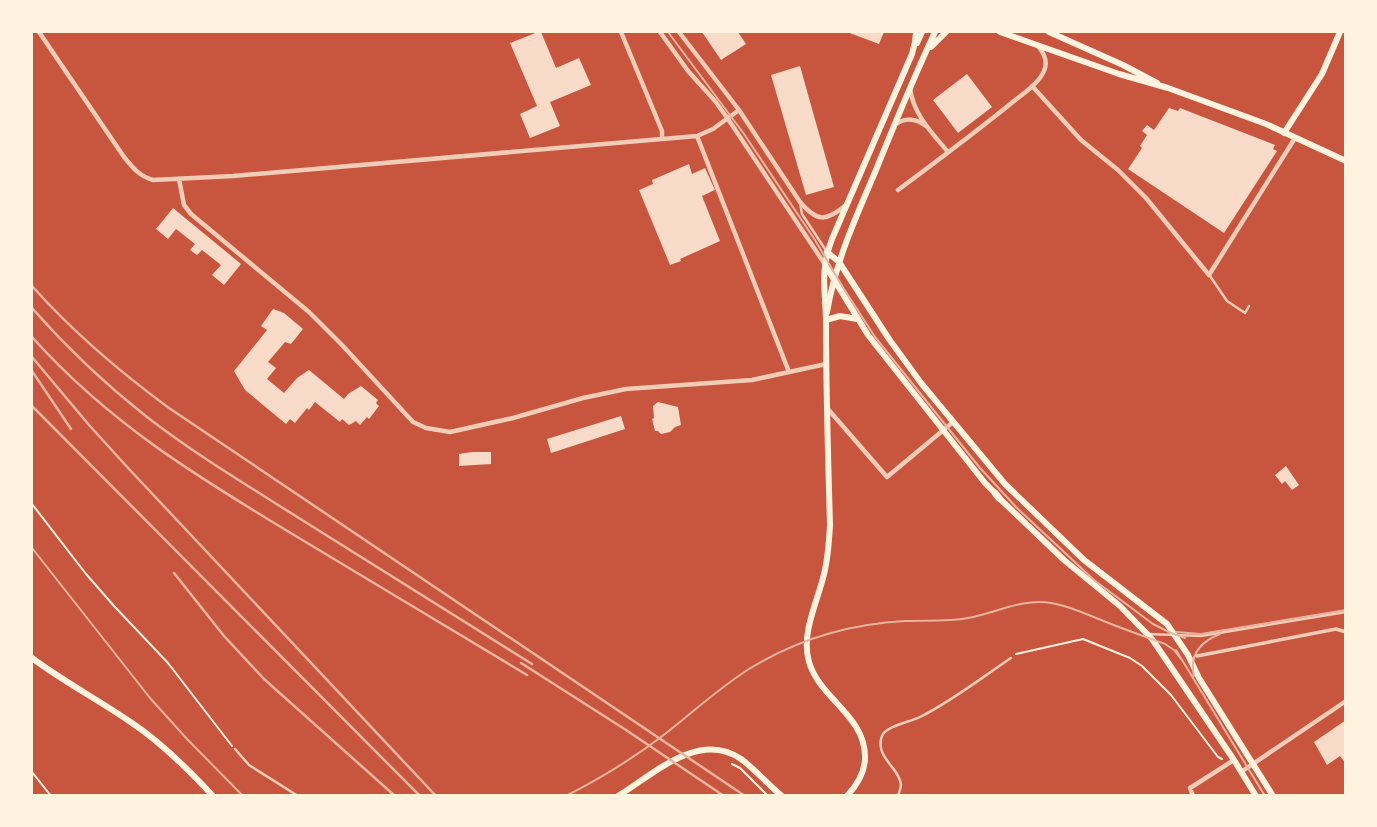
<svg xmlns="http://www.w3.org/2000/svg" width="1377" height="827" viewBox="0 0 1377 827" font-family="Cabin,sans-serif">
	<rect width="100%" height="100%" fill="#c8553d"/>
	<path fill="#f7dbc8" d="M538,32h3l15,36 23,-10 12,27 -41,17 10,24 -30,12 -10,-24 17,-8 -27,-63z
		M702,32h36l8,12 -25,16z
		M847,32h37l-5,12z
		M800,66l34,121 -28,8 -35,-120z
		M967,74l25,33 -34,26 -25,-33z
		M1169,108l9,3 2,-3 95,37 -2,4 4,2 -53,82 -96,-64 14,-21 -2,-2 7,-11 -5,-4 5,-6 7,5z
		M689,164l3,10 13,-6 10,22 -13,6 18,45 -40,18 1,2 -11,4 -31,-75 14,-6 -1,-4z
		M173,208l68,56 -17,21 -12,-10 9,-10 -19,-15 -5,5 -7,-5 5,-6 -19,-15 -8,10 -12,-10z
		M273,309l11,4 19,16 -12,15 -6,-2 -17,20 8,6 -9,11 17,14 13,-15 12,-8 35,29 4,-5 13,-8 17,14 -2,3 3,3 -10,13 -2,-2 -7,8 -4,-4 -7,4 -7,-6 -2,3 -25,-20 -6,8 -2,-2 -12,15 -5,-4 -4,5 -41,-34 -11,-19 33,-41 -6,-4z
		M658,402l20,5 3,18 -6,2 -5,5 -9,2 -3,-3h-3l-3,-12 2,-1 -1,-12z
		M621,416l4,13 -74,24 -4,-14z
		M472,452h19v12l-32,2v-12z
		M1286,466l13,19 -7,5 -7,-9 -3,3 -7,-9z
		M1346,720v44l-6,-8 -13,9 -13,-23z"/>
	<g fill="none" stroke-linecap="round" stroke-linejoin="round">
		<path stroke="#fff3e0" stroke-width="2" d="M32,504l54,70 28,32 54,57 64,83
			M1016,654l67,-15 47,19 12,8 29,29 47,62 4,2
			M732,764l8,4 28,28
			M32,772l19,24"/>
		<path stroke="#f1ccb7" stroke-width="2.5" d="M800,203l2,11 25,38
			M1210,276l17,25 18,12 4,-7
			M1148,634l53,2 145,-24
			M235,749l14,16 49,31
			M898,796c1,-4 3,-8 3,-11 -1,-17 -27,-28 -19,-49 4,-10 28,-14 38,-19 32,-16 61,-39 91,-59"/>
		<path stroke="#f1ccb7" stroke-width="3.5" d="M1197,656l139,-27 10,3"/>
		<path stroke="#f1ccb7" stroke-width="4.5" d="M39,32l85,125c9,11 15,19 29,23l80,-4 464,-40 16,-7 26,-19
			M621,32l41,99v8
			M660,32l28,39 27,30 13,18 96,144
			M679,32l60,78 61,92c17,20 26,20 46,3
			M1032,86l49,54 37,30 28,28 63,77 86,-137
			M910,88c3,26 22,45 38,64
			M896,124c10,-7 21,-5 30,2
			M697,136l92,236
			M179,179l5,26 7,9 118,98 33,33 71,77 13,6 24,4 63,-14 70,-20 43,-9 126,-9 74,-16
			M898,190c39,-29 78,-58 116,-89 10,-8 25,-18 30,-30 4,-9 0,-18 -6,-25
			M827,408l60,69 66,-55
			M1241,772l105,-71
			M1193,796l-3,-8 44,-28"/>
		<path stroke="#fff3e0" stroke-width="6" d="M1000,32l119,42 49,14 98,36 80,37
			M1049,32l74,33 34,18
			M917,43l5,-11
			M931,47l15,-15
			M1284,133l38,-59 18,-42
			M827,252l12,10 50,77 32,44 84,101 79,76 83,64 21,31 11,23 74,118
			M825,265l43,70 117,148 10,10
			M827,312c9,-52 29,-95 49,-142 19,-47 38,-93 59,-138
			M826,320l14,-4 17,3
			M999,498l65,62 56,46 32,33 82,121 22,36
			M32,658c32,24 67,42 100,65 30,20 56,46 81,73
			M618,796c36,-22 81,-66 123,-37 15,11 27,26 41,37
			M847,796c10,-11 18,-23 18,-38 1,-42 -45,-59 -56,-96 -8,-27 7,-57 14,-84 5,-17 6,-35 7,-53 -2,-67 -4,-134 -4,-201 0,-34 -7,-50 6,-85l80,-185 3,-12 1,-10"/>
		<path stroke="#fff3e0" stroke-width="7" d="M995,493l4,5"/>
		<path stroke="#e9b49f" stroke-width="2" d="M668,32l76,102 71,106 29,49 31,48 105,131 37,40 77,72 59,44 18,9 14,5
			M32,548l118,150 37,41 56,57
			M1176,632l25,2 145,-24
			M1176,650l89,146
			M1194,676c-5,-21 6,-34 26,-42
			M566,796c35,-18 68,-38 99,-62 28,-22 54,-46 84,-65 47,-29 100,-45 156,-48 21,-1 42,1 63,-3 28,-5 54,-20 83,-15 19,3 37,12 55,19 20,8 40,15 59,22l9,6 7,9"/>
		<path stroke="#e9b49f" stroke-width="2.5" d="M32,286c41,46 88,86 137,122l576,388
			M32,308c35,40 73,76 115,109 49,38 103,70 155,103 76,48 153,95 230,144
			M32,337c77,86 164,139 262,198 77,47 156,93 233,140
			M32,357l57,68 40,44 307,327
			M32,371l39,58
			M32,406l388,390
			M174,573l50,63 40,43 131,117
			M521,663l105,67 98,66"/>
	</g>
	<rect width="1377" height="827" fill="none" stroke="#fff3e0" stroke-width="66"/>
</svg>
